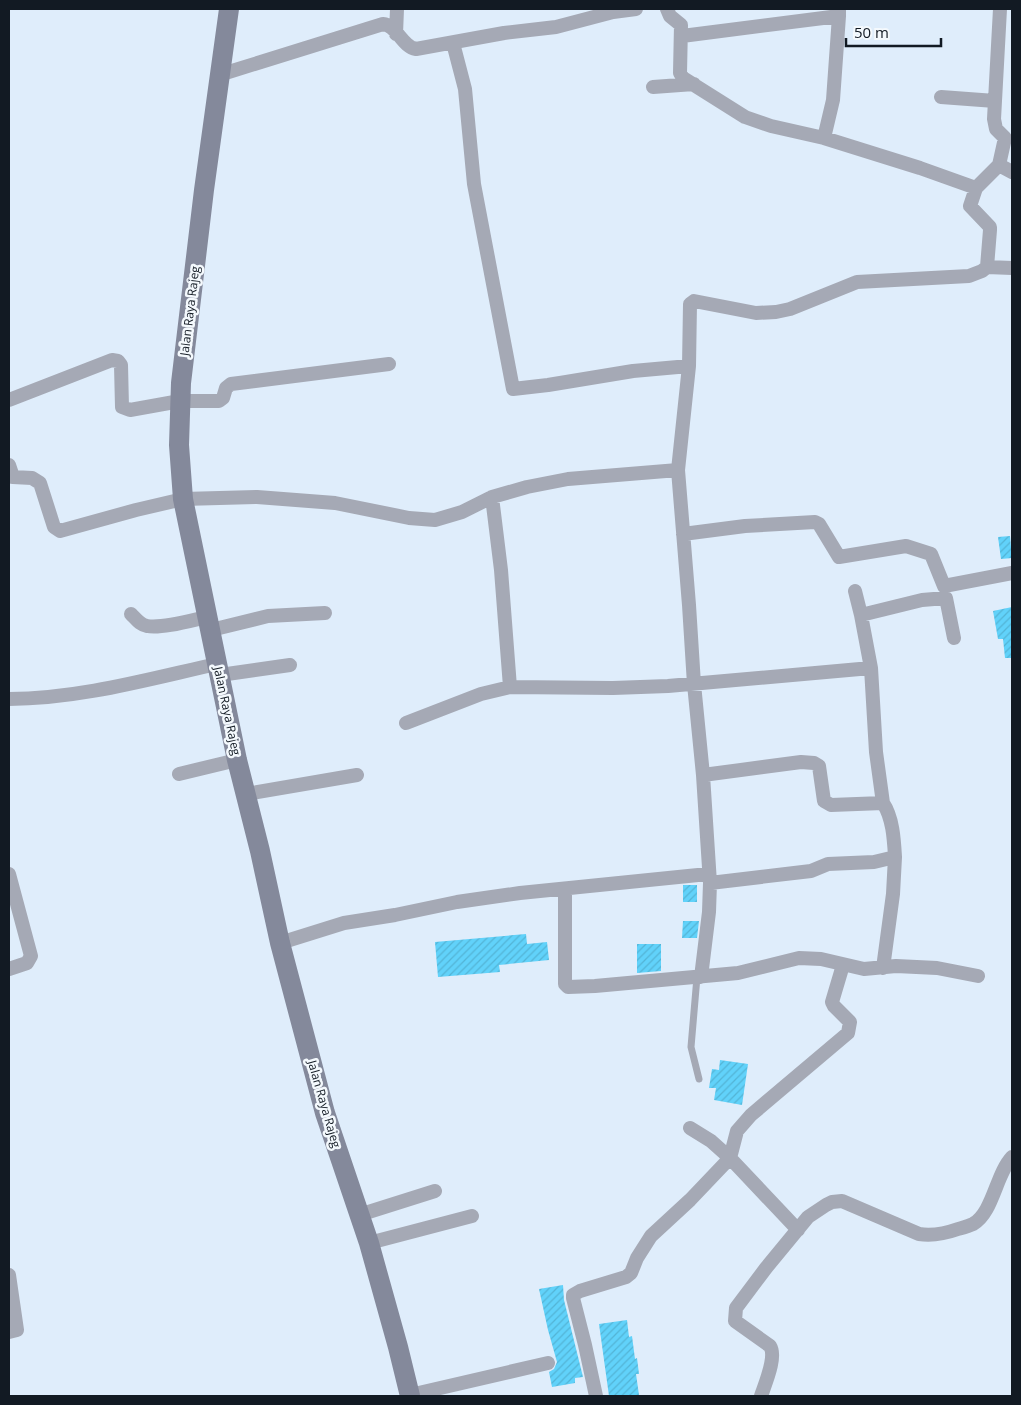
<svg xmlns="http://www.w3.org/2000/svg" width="1021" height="1405" viewBox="0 0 1021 1405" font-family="'Open Sans',sans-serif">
	<defs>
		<pattern id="building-hatch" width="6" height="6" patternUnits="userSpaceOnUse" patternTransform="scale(1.25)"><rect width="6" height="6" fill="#61d2fa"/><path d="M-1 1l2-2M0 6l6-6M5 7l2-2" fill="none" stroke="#53b4d6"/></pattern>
	</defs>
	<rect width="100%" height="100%" fill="#dfedfb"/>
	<path fill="url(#building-hatch)" d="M1010,536l2,22 -11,1 -3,-22z
		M1012,607v51h-7l-2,-19h-5l-5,-28z
		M683,885h14v17h-14z
		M683,921h16l-2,17h-15z
		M526,934l1,10 20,-2 2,18 -50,5 1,7 -62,5 -3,-35z
		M637,944h24v27l-24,2z
		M720,1060l28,4 -6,41 -28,-5 2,-12h-7l3,-19 7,1z
		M563,1285l1,15 19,77 -8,1v5l-23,4 -3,-15 5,-3 3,-7 -9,-32 -9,-41z
		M627,1320l2,17 3,-1 3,23 2,-1 2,16h-3l3,21 -30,1 -10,-72z"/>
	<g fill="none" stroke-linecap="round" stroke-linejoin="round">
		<path stroke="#a5a9b5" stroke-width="7" d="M697,977l-6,70 8,32"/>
		<path stroke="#a5a9b5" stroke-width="14" d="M667,9l3,7 11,9 -1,48 3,5 62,39 26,9 53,12 96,30 56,20 -6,18 20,21v3l-3,37 -5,4 -13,5 -112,6 -67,27 -14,3 -20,1 -62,-12 -4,3 -1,62 -11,104 11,135 5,79 9,91 7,108 -1,29 -8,65
			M396,34l1,-25
			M682,36l157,-20v-7
			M453,43l12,46 9,95 39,205 35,-4 85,-14 56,-5
			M219,75l164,-51c14,1 19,23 33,25l88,-16 52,-6 57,-15 23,-3
			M653,87l41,-3
			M941,97l54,4
			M824,138l9,-38 6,-84
			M999,165l6,-27 -9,-9 -2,-10 6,-110
			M976,188l23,-23 13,7
			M987,267l25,1
			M9,400l103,-40 6,1 3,4 1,42 8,3 50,-9h39l4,-3 3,-10 5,-4 158,-20
			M9,465l4,12 19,1 8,5 14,44 6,4 76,-21 47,-11 74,-2 78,6 74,15 26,2 27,-8 30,-15 35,-10 41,-8 110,-9
			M492,497l9,73 9,117
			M683,534l62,-8 70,-4 4,2 20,33 67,-11 25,8 13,32 68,-13
			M855,591l6,24
			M131,614c5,5 9,11 16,12 14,3 46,-6 60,-9
			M211,630l57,-14 57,-3
			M871,668l-10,-53 61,-15 24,-2 8,40
			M220,675l70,-10
			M9,699c70,0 140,-20 208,-35
			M406,723l75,-29 29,-7 103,1 55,-2 203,-18 5,84 7,51c10,15 11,37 12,54l-21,5 -46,2 -17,7 -101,12
			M179,774l58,-14
			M703,775l98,-13 13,1 5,3 5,35 7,4 52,-2
			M246,794l111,-19
			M9,874l22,82 -4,7 -18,6
			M565,889v95l3,3 27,-1 143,-13 61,-15 22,1 43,10 32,-3 41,2 41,8
			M280,943l64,-20 51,-8 62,-13 63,-9 188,-19
			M883,968l10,-74 2,-37
			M359,1215l76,-24
			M798,1230l-68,-72 7,-27 14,-16 97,-82 2,-11 -16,-16 -2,-4 11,-37
			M369,1243l103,-27
			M9,1275l8,55 -8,2
			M410,1395l138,-32
			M596,1396l-11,-51 -12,-47v-3l7,-4 46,-14 5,-4 6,-15 14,-22 39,-36 40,-42 -19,-17 -21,-13
			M761,1396c4,-12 16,-39 9,-50l-35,-25 1,-13 30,-40 42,-51 18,-12 6,-3 10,-1 77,33c14,2 25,0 39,-5 5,-1 10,-3 15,-5 20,-11 23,-50 39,-67"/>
		<path stroke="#84899b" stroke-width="20" d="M229,9l-25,181 -23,193 -2,62 4,54 54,261 23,91 20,92 45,170 44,130 29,104 12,49"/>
	</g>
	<g text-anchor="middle" stroke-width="5" stroke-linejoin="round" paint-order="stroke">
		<g font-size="12" fill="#121a23" stroke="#f4f9fd">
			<text transform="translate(190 311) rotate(-83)" y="4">Jalan Raya Rajeg</text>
			<text transform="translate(227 711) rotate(78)" y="4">Jalan Raya Rajeg</text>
			<text transform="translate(324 1104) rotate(74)" y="4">Jalan Raya Rajeg</text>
		</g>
	</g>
	<rect width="1021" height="1405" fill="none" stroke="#121a23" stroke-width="20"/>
	<path d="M846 38v8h95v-8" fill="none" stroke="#121a23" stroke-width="2.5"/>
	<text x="854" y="38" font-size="15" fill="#121a23" stroke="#f4f9fd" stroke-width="4" paint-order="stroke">50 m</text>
</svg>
